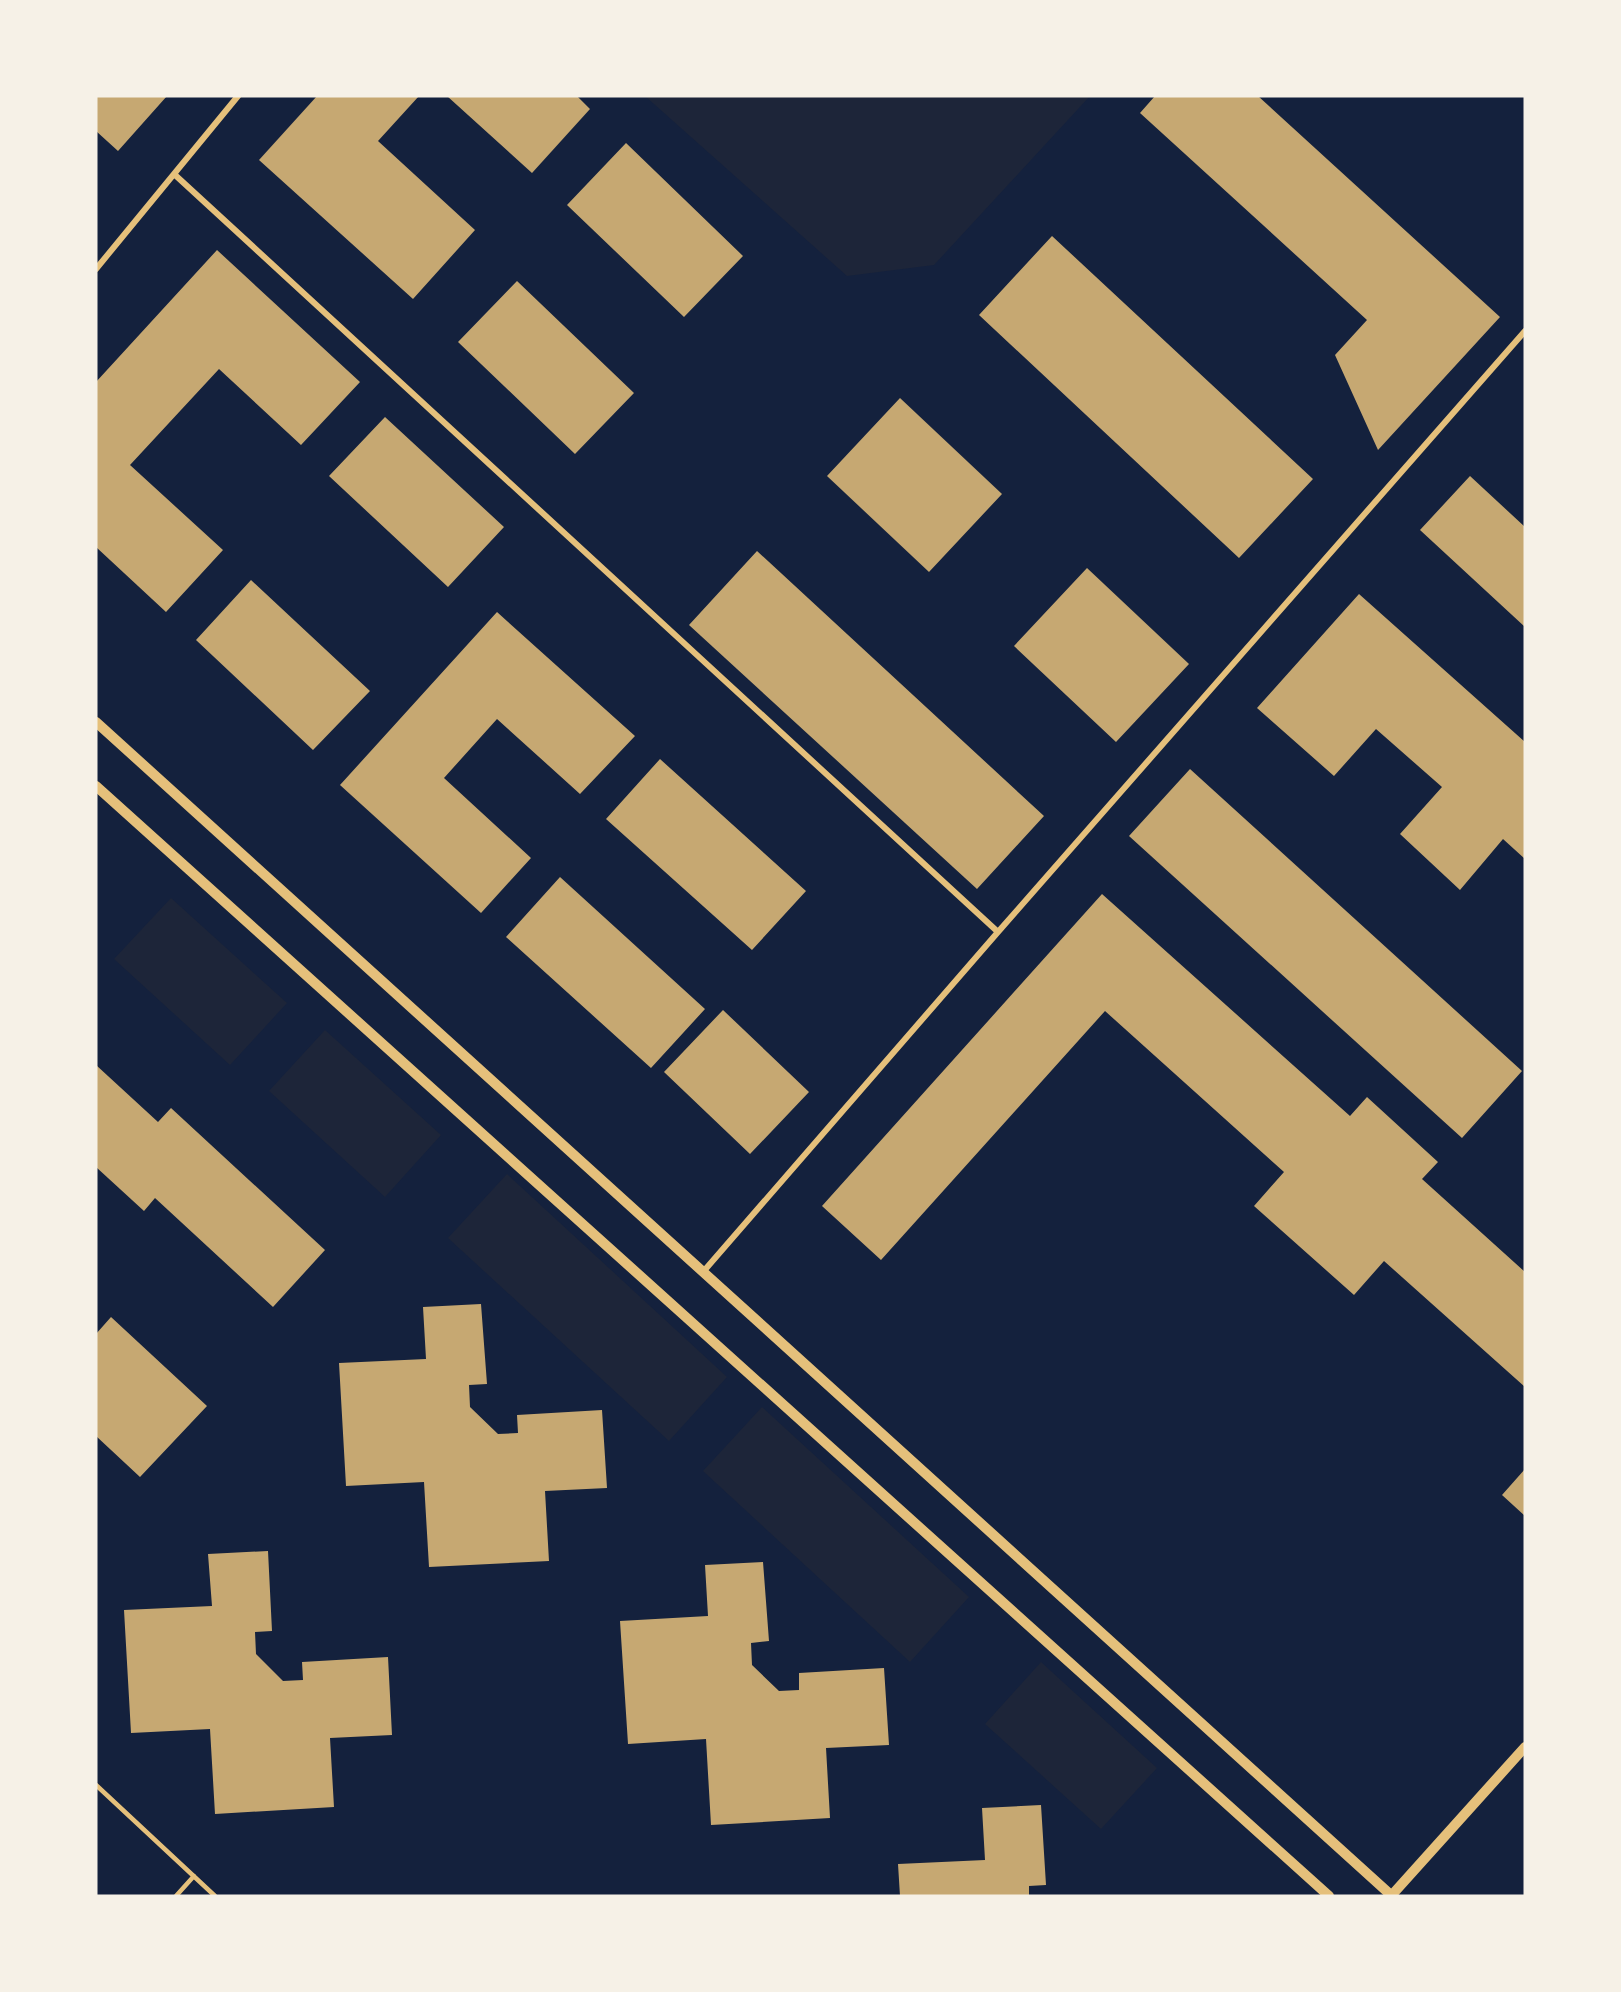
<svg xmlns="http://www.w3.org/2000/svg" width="1621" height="1992" viewBox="0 0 1621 1992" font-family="Mulish,sans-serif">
	<rect width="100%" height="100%" fill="#14213d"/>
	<path fill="#1d2539" d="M645,96h445l-156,169 -87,11z
		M171,898l116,105 -57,62 -116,-106z
		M325,1030l116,105 -56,62 -116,-106z
		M507,1174l220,203 -58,64 -221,-203z
		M762,1407l207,190 -59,65 -207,-191z
		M1041,1662l116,106 -56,61 -116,-105z"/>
	<path fill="#c6a872" d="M96,96h71l-49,55 -22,-20z
		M317,96h102l-41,45 97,89 -62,69 -154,-139z
		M447,96h130l13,13 -58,64z
		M1155,96h103l242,221 -122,133 -43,-95 32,-35 -227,-207z
		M626,143l117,113 -59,61 -117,-112z
		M1052,236l261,243 -74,79 -260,-243z
		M217,250l143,132 -59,63 -82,-76 -89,96 93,85 -57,62 -70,-65v-165z
		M517,281l117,112 -59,61 -117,-112z
		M900,398l102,96 -73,78 -102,-96z
		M385,417l119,110 -56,60 -119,-111z
		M1470,476l55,51v100l-105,-97z
		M757,551l287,265 -67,73 -288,-264z
		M1087,568l102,96 -73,78 -102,-96z
		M251,580l119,111 -57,59 -117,-110z
		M1359,594l166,148v117l-22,-20 -43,51 -60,-56 42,-47 -66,-58 -42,47 -77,-68z
		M497,612l138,124 -55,58 -83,-75 -53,59 87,80 -50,55 -141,-128z
		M660,759l146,132 -54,59 -146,-131z
		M1190,769l332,302 -60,67 -333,-302z
		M560,877l145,132 -54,59 -145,-131z
		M1102,894l248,222 17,-19 71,65 -16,17 103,93v115l-141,-126 -30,34 -100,-89 30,-34 -179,-161 -224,249 -59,-54z
		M723,1010l86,82 -59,62 -86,-82z
		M96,1065l62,57 13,-14 154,142 -52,57 -118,-109 -11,13 -48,-44z
		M481,1304l6,80 -18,1 1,22 28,27 20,-1 -1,-18 85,-5 5,78 -62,3 4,70 -120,6 -5,-85 -78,4 -7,-123 87,-4 -3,-52z
		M111,1317l96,89 -67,71 -44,-41v-102z
		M1525,1469v47l-23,-21z
		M268,1551l4,80 -17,1 1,22 27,27 20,-1 -1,-18 86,-5 4,78 -62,3 4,69 -119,7 -5,-85 -79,4 -7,-123 88,-4 -4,-52z
		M763,1562l6,79 -18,2 1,22 27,26 20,-1v-17l85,-5 5,77 -63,3 4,70 -119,7 -5,-86 -78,5 -8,-123 88,-5 -3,-51z
		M1041,1805l5,80 -17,1v10h-129l-2,-32 87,-4 -3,-52z"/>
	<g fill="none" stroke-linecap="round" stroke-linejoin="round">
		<path stroke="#e5c07b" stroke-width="4.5" d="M96,1785l119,111
			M176,1896l18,-20"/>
		<path stroke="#e5c07b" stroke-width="6" d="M174,174l824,758
			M96,269l142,-173
			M703,1272l295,-340 527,-601"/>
		<path stroke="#e5c07b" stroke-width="10" d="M96,722l1296,1174
			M96,786l1233,1110
			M1391,1896l134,-149"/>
	</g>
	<rect width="1621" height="1992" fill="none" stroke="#f6f1e7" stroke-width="195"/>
</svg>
